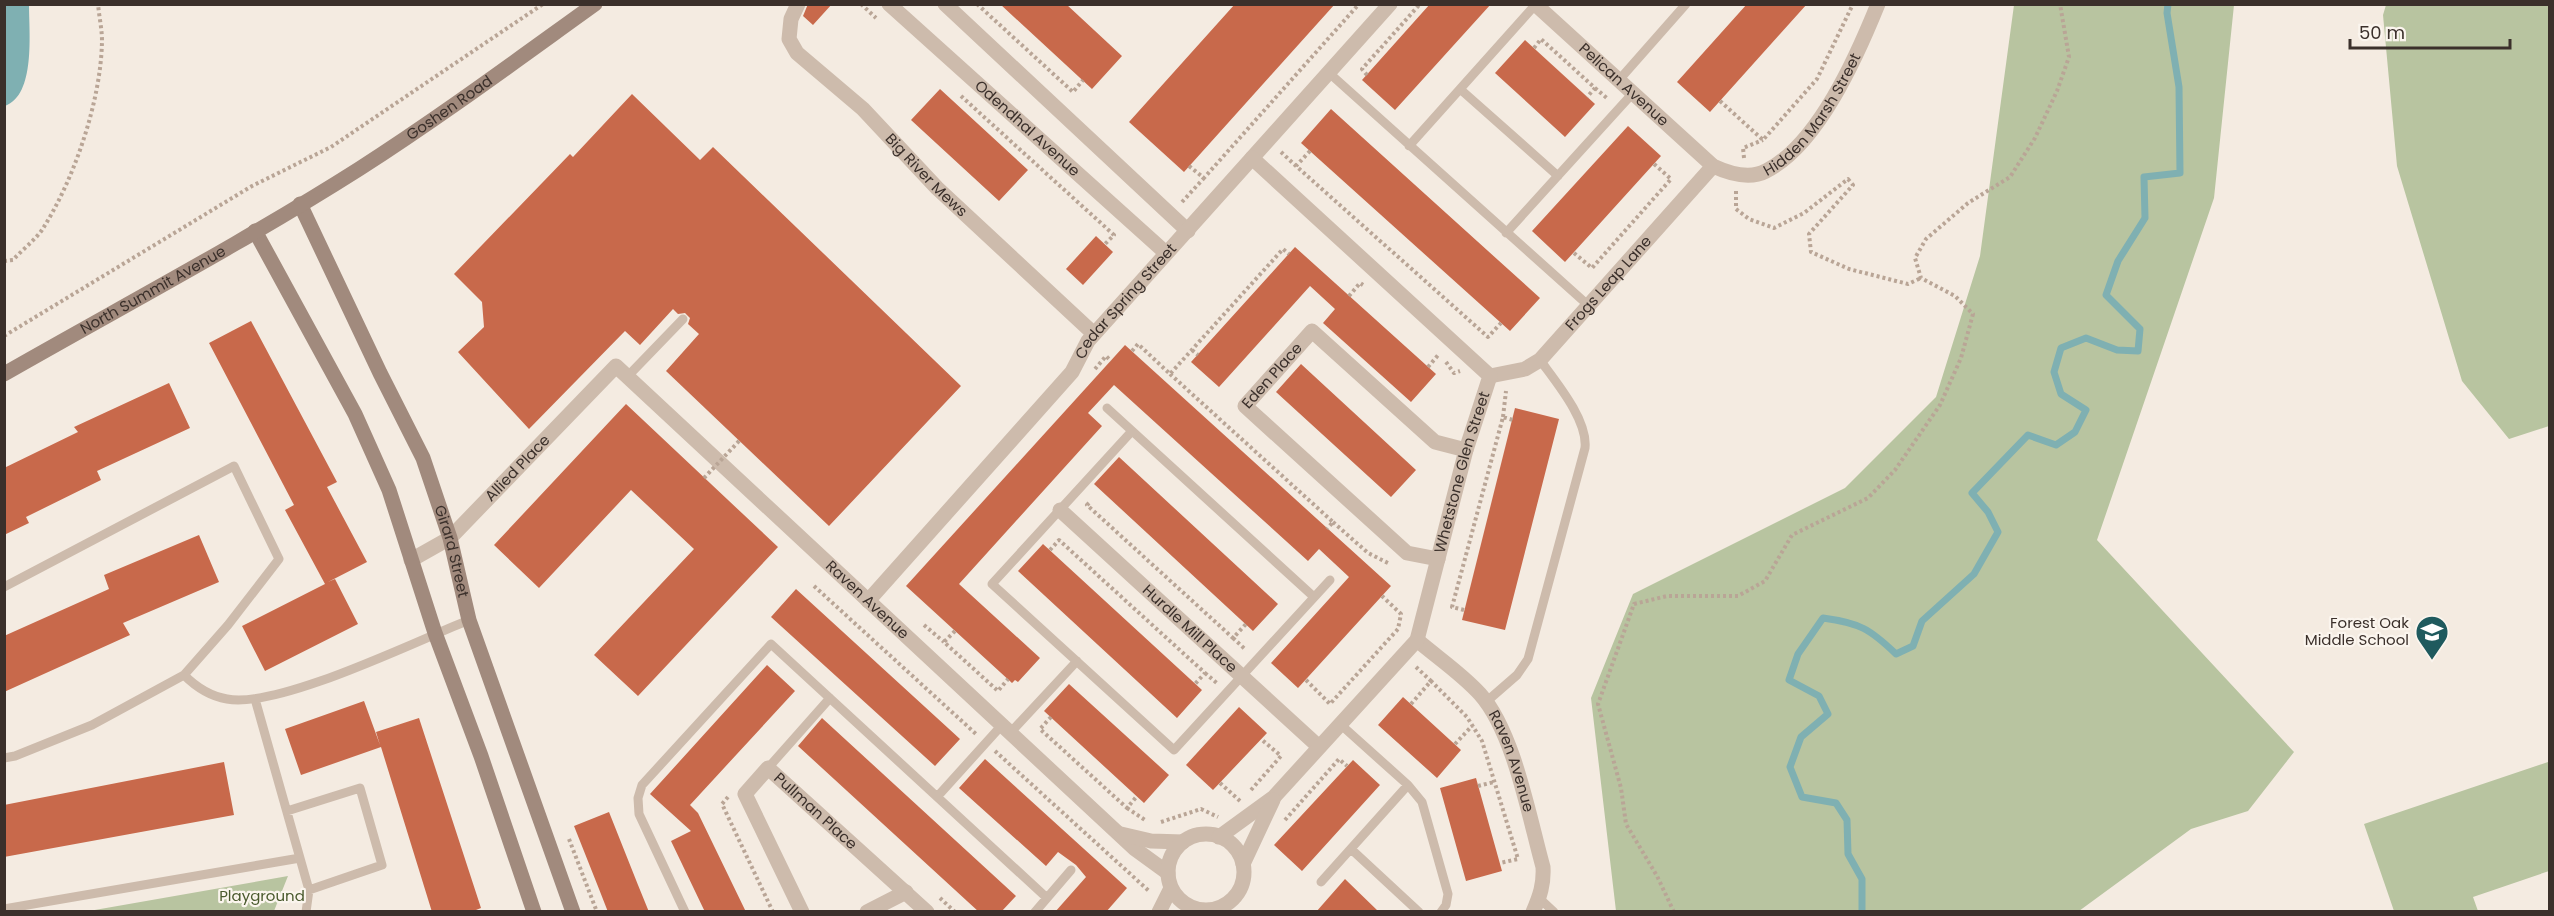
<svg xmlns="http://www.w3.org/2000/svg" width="2554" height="916" viewBox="0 0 2554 916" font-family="Poppins,sans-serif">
	<rect width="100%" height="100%" fill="#f4ebe1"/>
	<path fill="#b8c4a0" d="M2014,5h220l-20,193 -117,342 197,212 -46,59 -57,18 -112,82h-463l-25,-213 42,-104 212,-106 91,-91 44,-141z
		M2386,5h163v421l-40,13 -47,-58 -65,-215 -14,-151z
		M2548,762l1,109 -76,26 5,14h-84l-30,-87z
		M288,876l-14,35h-185z"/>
	<path fill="#7fb0b2" d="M5,4l24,1c0,27 7,90 -24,101z"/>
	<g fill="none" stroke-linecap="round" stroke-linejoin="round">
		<path stroke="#7fb0b2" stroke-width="7" d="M1862,912v-33l-14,-25 -1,-34 -11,-17 -34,-6 -12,-30 11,-30 27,-23 -9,-18 -30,-16 9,-26 25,-36c37,5 47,11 73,36l17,-8 9,-25 52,-47 24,-42 -10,-20 -16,-19 56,-58 28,10 19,-13 11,-22 -25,-16 -7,-22 7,-24 25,-10 31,12 21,1 2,-22 -34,-34 12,-34 27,-43 -1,-41 36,-4 -1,-86 -12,-74 1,-9"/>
	</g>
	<path fill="#c8694b" d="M808,4h24l-19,21 -10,-9z
		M1000,4h66l56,52 -30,33z
		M1235,4h100l-151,168 -55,-50z
		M1430,4h61l-96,106 -33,-30z
		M1747,4h60l-97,108 -33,-30z
		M1525,40l70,64 -30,33 -70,-64z
		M940,89l88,81 -29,31 -88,-81z
		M632,94l68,66 13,-13 248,239 -132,140 -163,-155 33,-37 -11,-10 2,-6 -5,-5 -7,1 -5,-5 -33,36 -15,-14 -96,98 -71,-77 26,-25 -2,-25 -28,-28 116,-120 3,3z
		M1331,109l209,189 -30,33 -209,-188z
		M1628,126l33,30 -96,106 -33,-31z
		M1096,236l17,16 -30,33 -17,-16z
		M1295,247l141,127 -25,28 -88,-79 12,-14 -25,-23 -91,101 -28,-25z
		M251,321l86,161 -10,5 40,75 -39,20 7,-3 23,45 -93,47 -23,-45 83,-42 -40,-74 9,-5 -85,-162z
		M1125,345l266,241 -93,102 -27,-25 78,-86 -30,-28 -11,12 -194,-176 -26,28 14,13 -143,158 81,74 -22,24 -3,-2 -3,3 -106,-97z
		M1301,364l115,106 -25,27 -115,-105z
		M169,383l21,45 -93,43 4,9 -75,37 3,6 -25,12v-67l74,-36 -4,-5z
		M626,404l152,143 -140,149 -44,-41 100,-106 -63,-59 -92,98 -45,-43z
		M1515,408l44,11 -54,211 -43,-10z
		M1119,457l159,147 -25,27 -159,-147z
		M199,535l20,47 -96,41 7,12 -126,57v-56l105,-47 -5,-14z
		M1043,544l159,146 -25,28 -159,-147z
		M796,589l164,150 -25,27 -164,-149z
		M767,665l28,26 -105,114 8,8 48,99h-41l-34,-71 20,-10 -41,-37z
		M1069,684l100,91 -25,28 -100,-92z
		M1403,697l58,53 -24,28 -59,-53z
		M364,701l16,44 -4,-13 43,-14 62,190 -10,4h-39l-51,-165 -80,28 -16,-46z
		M1239,707l28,26 -54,57 -27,-25z
		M822,718l194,178 -15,16h-22l-181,-166z
		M985,759l142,129 -21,24h-51l31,-35 -10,-12 -18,-13 -12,14 -87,-78z
		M1353,760l27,25 -78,86 -28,-26z
		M224,762l10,53 -230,42v-52z
		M1476,778l26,93 -36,10 -26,-93z
		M609,812l29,73 11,27h-41l-9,-23 -25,-63z
		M1345,879l34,33h-63z"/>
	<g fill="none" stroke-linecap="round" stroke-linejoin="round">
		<path stroke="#b9a596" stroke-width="4" stroke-dasharray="3 3" stroke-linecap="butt" d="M861,4l15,14
			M977,4l96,88 10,-12
			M1534,48l7,-9 54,49 -8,9
			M1367,75l-5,-6 58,-65
			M1595,88l13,11
			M961,96l153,139 -9,9
			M1720,101l43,39 54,-61 36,-75
			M1310,151l-14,15 192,171 13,-14
			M1281,152l15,14
			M1744,158l-1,-10 20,-8
			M1189,166l15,12 155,-174
			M1736,191v18l13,10 25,9 30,-15 44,-34 5,6 -44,49 2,18 38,17 59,15 13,-6
			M1182,202l22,-24
			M1574,253l18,15 79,-89 -17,-15
			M4,261l9,-1c9,-10 21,-19 29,-30 32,-50 59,-129 60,-189 0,-12 -3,-25 -4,-37
			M1349,296l11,-13 3,2
			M4,336l248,-150 79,-39 212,-143
			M1192,350l6,5
			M1132,351l6,-7 32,30 113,-125 6,5
			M1446,362l8,11 6,-2
			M1428,367l11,-13
			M1095,369l11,-13 5,5
			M1170,374l163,148 -6,7
			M1503,417l3,-26
			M1089,503l-2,2 146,133 13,-14
			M1333,522l35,31 22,11
			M1050,550l9,-10 146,133 -10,11
			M814,586l162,148
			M1464,610l-12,-3 51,-190 10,3
			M924,625l20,17
			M955,631l-11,11 54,49 10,-12
			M1233,638l13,12
			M1416,667l15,14
			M1205,673l13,11
			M1306,680l24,24 68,-75 3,-15 -19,-18
			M1411,704l20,-23 36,36 15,24 36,118 -18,4
			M1051,717l-11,12 87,79 10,-12
			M1455,744l17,-18
			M995,751l154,140
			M1220,783l20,18
			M1478,786l16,-4
			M1251,790l30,-34 -20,-17
			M728,797l-6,7 51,108
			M1127,808l18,12
			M1285,820l54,-61 8,7
			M1161,822l40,-13 17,8
			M569,839l28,73
			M940,898l15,14
			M1674,912l-17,-36 -31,-52 -5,-36 -23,-84 36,-100 33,-8h71l27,-15 27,-46 76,-37 27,-28 45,-65 21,-47 12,-44 -18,-18 -34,-18 -6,-20 11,-19 42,-36 42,-26 25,-39 22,-47 12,-34 -9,-53"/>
		<path stroke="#cdbbac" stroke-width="9" d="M1328,72l261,234
			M1619,80l67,-76
			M1460,89l98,87
			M1409,146l127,-142
			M1506,233l127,-140
			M627,377l56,-58
			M1107,408l207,189
			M1132,431l-140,153 182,166 156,-170
			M4,587l230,-121 45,93 -51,66 -44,50 -92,50 -77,31 -11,2
			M184,675c12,12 25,21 43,24 51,10 189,-58 242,-79
			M255,699l54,191 -3,22
			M1486,702l31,-27 11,-16 57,-211c3,-28 -29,-66 -45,-88
			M1340,724l68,61 14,17 26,92 -2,11 -5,7
			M1010,733l67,-72
			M768,768l62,-70
			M937,797l65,-72
			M287,811l73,-23 22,77 -73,25
			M1351,849l68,63
			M1321,882l87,-97
			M1539,898l15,14
			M4,909l296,-51
			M685,912l-46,-98 -1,-16 4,-13 129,-141 276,254
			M1035,912l36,-42"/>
		<g stroke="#cdbbac" stroke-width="15">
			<path id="s1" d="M798,4l-7,15 -2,20 8,14 66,56 74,79 157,146"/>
			<path id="s2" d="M889,4l277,249"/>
			<path d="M945,4l243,227"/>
			<path id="s3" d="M1535,4l178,162c15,7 36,14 53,5 52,-26 91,-115 112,-167"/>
			<path id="s4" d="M1490,376l35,-7 15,-9 173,-194"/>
			<path id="s5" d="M1060,510l258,236"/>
			<path id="s6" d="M1438,559l-31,-6 -162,-147 67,-75 123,111 31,8"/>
			<path id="s7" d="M411,560l39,-22 166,-172 519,483 33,24"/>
			<path id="s8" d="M868,601l204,-229 16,-31 302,-337"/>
			<path id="s9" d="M1417,640c21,18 45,34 63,54 34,38 49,123 63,173 1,17 -3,29 -10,45"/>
			<path d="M1121,834l30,7 32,1"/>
			<circle cx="1206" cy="872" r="38"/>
			<path id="s10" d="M1219,837l55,-40 143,-157 49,-190 24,-74 -238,-218"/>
			<path d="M1243,864l30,-64"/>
			<path id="s11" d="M802,912l-57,-118 23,-26 159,144"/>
			<path d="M867,912l39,-20"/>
			<path d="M1159,912l12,-24"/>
		</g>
		<g stroke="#a18a7d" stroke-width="15">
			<path id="s12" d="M300,204l80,169 43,85 27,80 19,82 104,292"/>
			<path d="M255,231l100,183 34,76 46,143 46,123 53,156"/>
			<path id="s13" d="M4,374c119,-68 240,-132 355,-205 81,-52 158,-109 236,-165"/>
		</g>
		<path stroke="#b9a596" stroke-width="4" stroke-dasharray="3 3" stroke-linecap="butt" d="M704,478l36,-38"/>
	</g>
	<defs>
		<g id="school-pin" transform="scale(1.725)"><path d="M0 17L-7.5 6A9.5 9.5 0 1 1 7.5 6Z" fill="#1f5a5e" stroke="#fbf5ee"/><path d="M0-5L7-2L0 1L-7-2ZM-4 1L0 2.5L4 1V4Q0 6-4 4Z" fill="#fff"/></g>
	</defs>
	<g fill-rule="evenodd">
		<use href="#school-pin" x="2432" y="632"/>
	</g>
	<g text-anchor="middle" stroke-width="4.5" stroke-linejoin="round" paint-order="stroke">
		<g font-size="15" fill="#3b302b" stroke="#fbf5ee">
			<text dy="5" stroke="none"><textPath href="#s3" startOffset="120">Pelican Avenue</textPath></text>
			<text dy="5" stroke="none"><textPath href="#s13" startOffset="519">Goshen Road</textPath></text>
			<text dy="5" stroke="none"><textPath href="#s3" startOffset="370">Hidden Marsh Street</textPath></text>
			<text dy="5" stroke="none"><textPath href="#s2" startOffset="186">Odendhal Avenue</textPath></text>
			<text dy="5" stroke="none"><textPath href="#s1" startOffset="231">Big River Mews</textPath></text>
			<text dy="5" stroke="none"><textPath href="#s4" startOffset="156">Frogs Leap Lane</textPath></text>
			<text dy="5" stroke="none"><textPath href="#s13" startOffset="171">North Summit Avenue</textPath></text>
			<text dy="5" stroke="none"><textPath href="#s8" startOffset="396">Cedar Spring Street</textPath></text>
			<text dy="5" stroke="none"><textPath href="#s6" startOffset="291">Eden Place</textPath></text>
			<text dy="5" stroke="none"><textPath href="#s7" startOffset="142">Allied Place</textPath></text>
			<text dy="5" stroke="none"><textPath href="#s10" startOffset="454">Whetstone Glen Street</textPath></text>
			<text dy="5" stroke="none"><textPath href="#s12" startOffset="380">Girard Street</textPath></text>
			<text dy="5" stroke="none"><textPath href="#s7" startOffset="627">Raven Avenue</textPath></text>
			<text dy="5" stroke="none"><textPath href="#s5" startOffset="176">Hurdle Mill Place</textPath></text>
			<text dy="5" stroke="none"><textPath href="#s9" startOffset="158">Raven Avenue</textPath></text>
			<text dy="5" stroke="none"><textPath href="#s11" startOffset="230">Pullman Place</textPath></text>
		</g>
		<g font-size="15" fill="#3b302b" stroke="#fbf5ee" text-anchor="end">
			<text x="2409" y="628">Forest Oak<tspan x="2409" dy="17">Middle School</tspan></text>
		</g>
		<g font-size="15" fill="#4a5a2e" stroke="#fbf5ee">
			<text x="262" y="901">Playground</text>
		</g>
	</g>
	<rect width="2554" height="916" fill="none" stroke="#3b302b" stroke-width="12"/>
	<path d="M2350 39v9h160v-9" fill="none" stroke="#3b302b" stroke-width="3"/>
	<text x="2359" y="39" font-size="18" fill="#3b302b" stroke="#fbf5ee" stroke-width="4.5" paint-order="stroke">50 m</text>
</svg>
